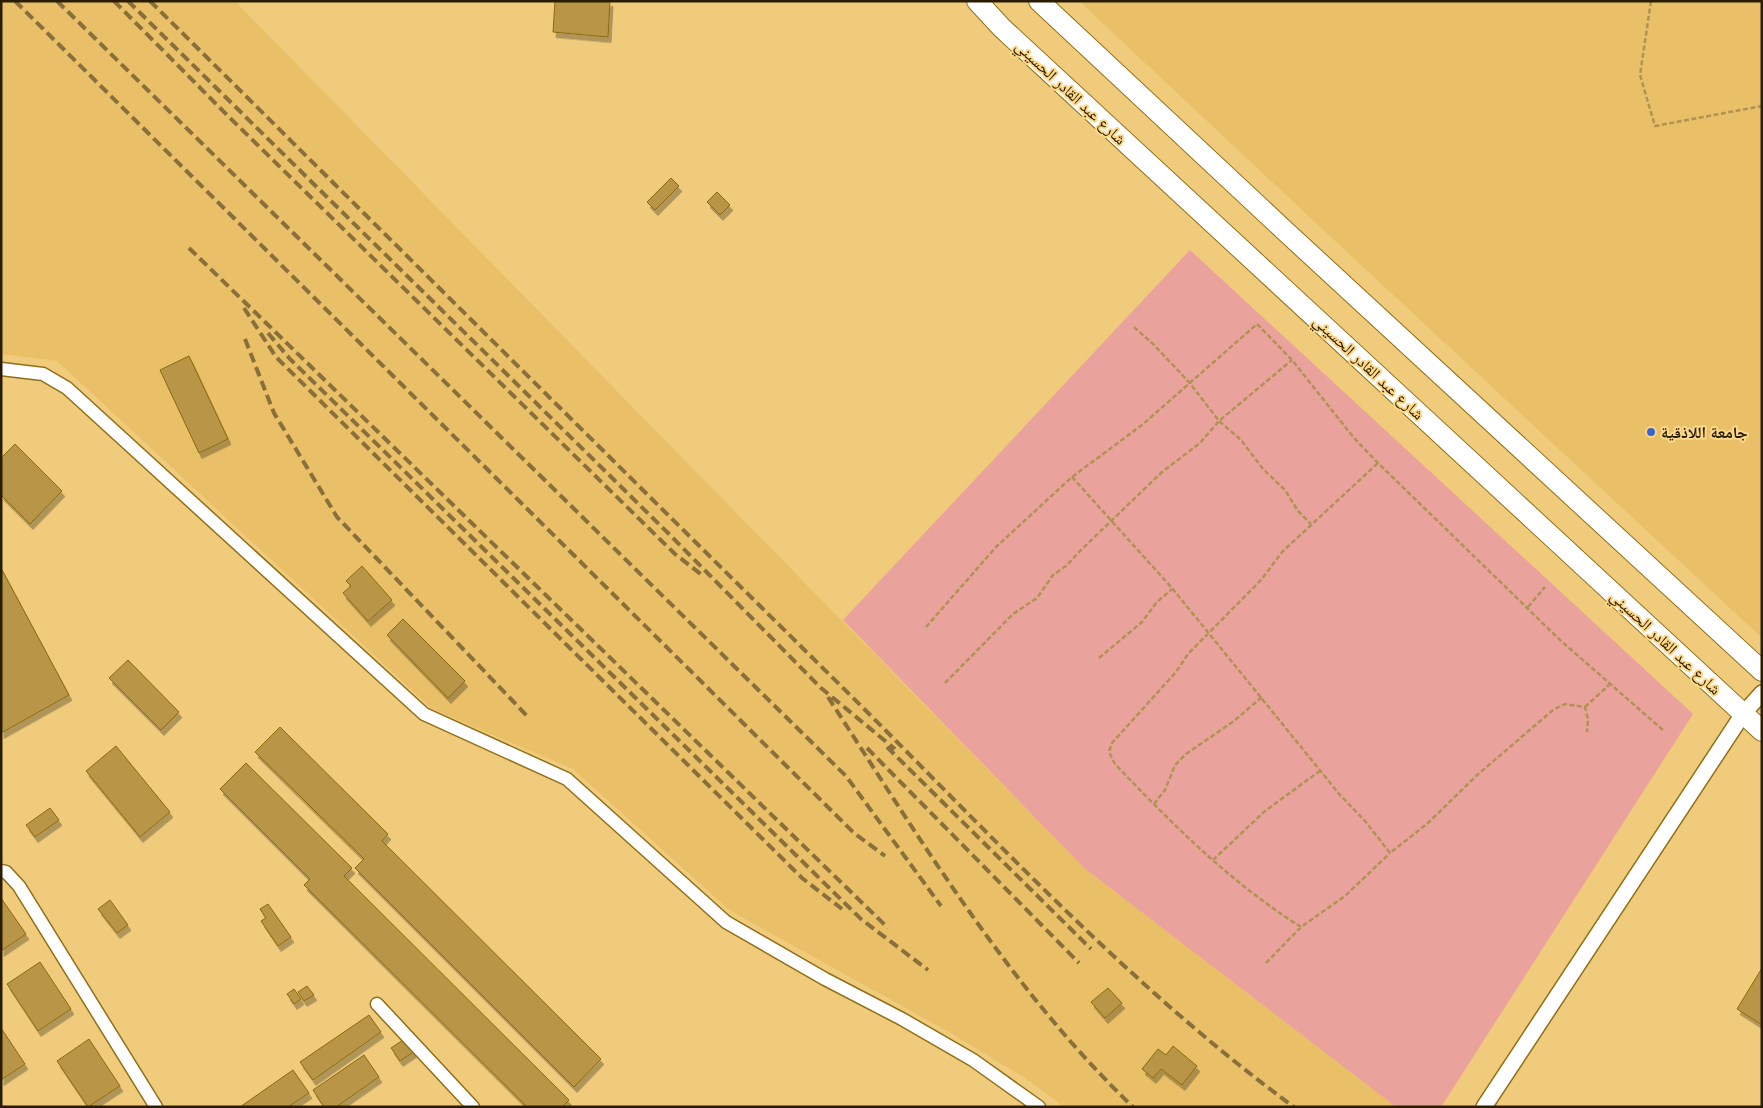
<svg xmlns="http://www.w3.org/2000/svg" width="1763" height="1108" viewBox="0 0 1763 1108" font-family="Arial,'Noto Naskh Arabic',sans-serif">
	<defs>
		<filter id="shadow"><feDropShadow dx="3" dy="5.5" stdDeviation="0" flood-color="#0004"/></filter>
	</defs>
	<rect width="100%" height="100%" fill="#f0cb7b"/>
	<path fill="#e9c068" d="M1,1h234l849,867 312,239h-332l-33,-25 -82,-50 -220,-122 -156,-141 -141,-60 -375,-348 -56,-7z
		M1079,1h683v637l-443,-412z"/>
	<path fill="#eaa29c" d="M1190,250l503,464 -252,393h-45l-312,-239 -241,-248z"/>
	<path fill="#b99646" stroke="#8b690d" filter="url(#shadow)" d="M555,1h55l-2,36 -55,-5z
		M671,178l8,8 -24,24 -8,-8z
		M717,192l13,13 -10,10 -13,-13z
		M189,356l39,83 -29,14 -39,-83z
		M15,444l47,47 -32,33 -29,-29v-37z
		M362,566l30,34 -24,21 -25,-28 8,-7 -5,-5z
		M1,568l68,127 -68,38z
		M403,619l62,62 -17,17 -61,-63z
		M128,660l51,52 -18,18 -52,-52z
		M280,727l108,107 -6,7 219,218 -27,28 -219,-219 9,-9 -109,-107z
		M116,746l54,66 -30,25 -54,-66z
		M246,763l106,105 -8,8 225,224 -7,7h-35l-223,-222 6,-6 -90,-90z
		M50,808l9,12 -24,17 -9,-12z
		M1,898l25,36 -25,17z
		M110,900l18,25 -11,8 -19,-24z
		M268,904l23,33 -13,9 -17,-25 5,-3 -6,-9z
		M40,962l31,47 -33,22 -31,-47z
		M1762,968v57l-25,-16z
		M307,986l7,9 -10,6 -6,-9z
		M1108,988l14,15 -17,15 -14,-16z
		M294,989l7,10 -7,5 -7,-10z
		M369,1015l12,17 -68,48 -13,-18z
		M1,1028l24,36 -24,16z
		M406,1038l9,13 -15,10 -9,-13z
		M89,1039l31,47 -32,21 -31,-46z
		M1173,1046l24,20 -15,19 -21,-16 -8,9 -11,-9 16,-20 8,6z
		M364,1055l15,22 -43,30h-12l-11,-17z
		M293,1070l16,23 -21,14h-48z"/>
	<g fill="none" stroke-linecap="round" stroke-linejoin="round">
		<g stroke="#916f18" stroke-width="15">
			<path id="minor" d="M1,369l42,5 24,14 357,326 143,65 159,143 99,57 77,40 71,41 66,47
				M1,871l5,1 13,14 137,221
				M377,1004l96,103"/>
		</g>
		<g stroke="#916f18" stroke-width="18">
			<path id="tertiary" d="M1484,1107l259,-393 19,-21"/>
		</g>
		<g stroke="#916f18" stroke-width="22">
			<path id="primary" d="M977,1l25,27 760,703
				M1039,1l245,229 478,441"/>
		</g>
		<path stroke="#b09354" stroke-width="2.5" stroke-dasharray="5 2.5" stroke-linecap="butt" d="M1651,1l-11,74 15,51 107,-20
			M1134,327l19,17 36,38 30,39 22,19 22,29 22,21 13,21 13,13
			M1072,477l100,111 168,207 25,26 25,32 38,-30 48,-47 77,-66 12,-6 20,3 3,12 -1,13
			M1528,607l17,-20
			M926,627l70,-80 76,-70 70,-52 115,-101 35,36 62,78 24,25 182,177 104,91
			M1099,658l43,-36 15,-20 15,-13
			M945,683l68,-69 24,-16 16,-23 13,-9 14,-15 82,-79 38,-29 19,-22 73,-61
			M1585,707l24,-22
			M1154,804l11,-14 10,-25 11,-11 48,-33 28,-24
			M1213,860l52,-49 56,-41
			M1301,927c-70,-44 -129,-103 -186,-163l-6,-12 3,-9 64,-71 12,-18 73,-74 21,-28 96,-89
			M1266,963l35,-36 44,-31 45,-43"/>
		<use href="#minor" stroke="#fff" stroke-width="12"/>
		<use href="#tertiary" stroke="#fff" stroke-width="15"/>
		<use href="#primary" stroke="#fff" stroke-width="20"/>
		<path stroke="#886f3b" stroke-width="4" stroke-dasharray="10 5" stroke-linecap="butt" d="M15,1l839,832 31,23
			M57,1l789,775 95,130
			M114,1l113,114 448,439 27,21
			M128,1l541,533 152,154 74,61
			M150,1c229,227 458,455 688,682 147,145 288,301 456,424
			M189,248l699,680
			M244,308l32,49 526,521 40,31
			M268,333l22,26 571,560 67,51
			M245,339l29,74 63,104 192,201
			M828,697c92,142 182,292 305,410
			M887,747l204,202
			M867,748l212,215"/>
	</g>
	<circle fill="#3863d3" stroke="#fdd888" stroke-width="2" cx="1651" cy="432" r="5"/>
	<g text-anchor="middle" stroke-width="4" stroke-linejoin="round" paint-order="stroke">
		<g font-size="16" fill="#2a1c00" stroke="#fdd888">
			<text transform="translate(1071 92) rotate(43)" y="6">شارع عبد القادر الحسيني</text>
			<text transform="translate(1369 367) rotate(43)" y="6">شارع عبد القادر الحسيني</text>
			<text transform="translate(1666 642) rotate(43)" y="6">شارع عبد القادر الحسيني</text>
		</g>
		<g font-size="16" font-weight="bold" fill="#2a1c00" stroke="#fdd888" text-anchor="start">
			<text x="1661" y="438">جامعة اللاذقية</text>
		</g>
	</g>
	<rect width="1763" height="1108" fill="none" stroke="#2a1c00" stroke-width="5"/>
</svg>
